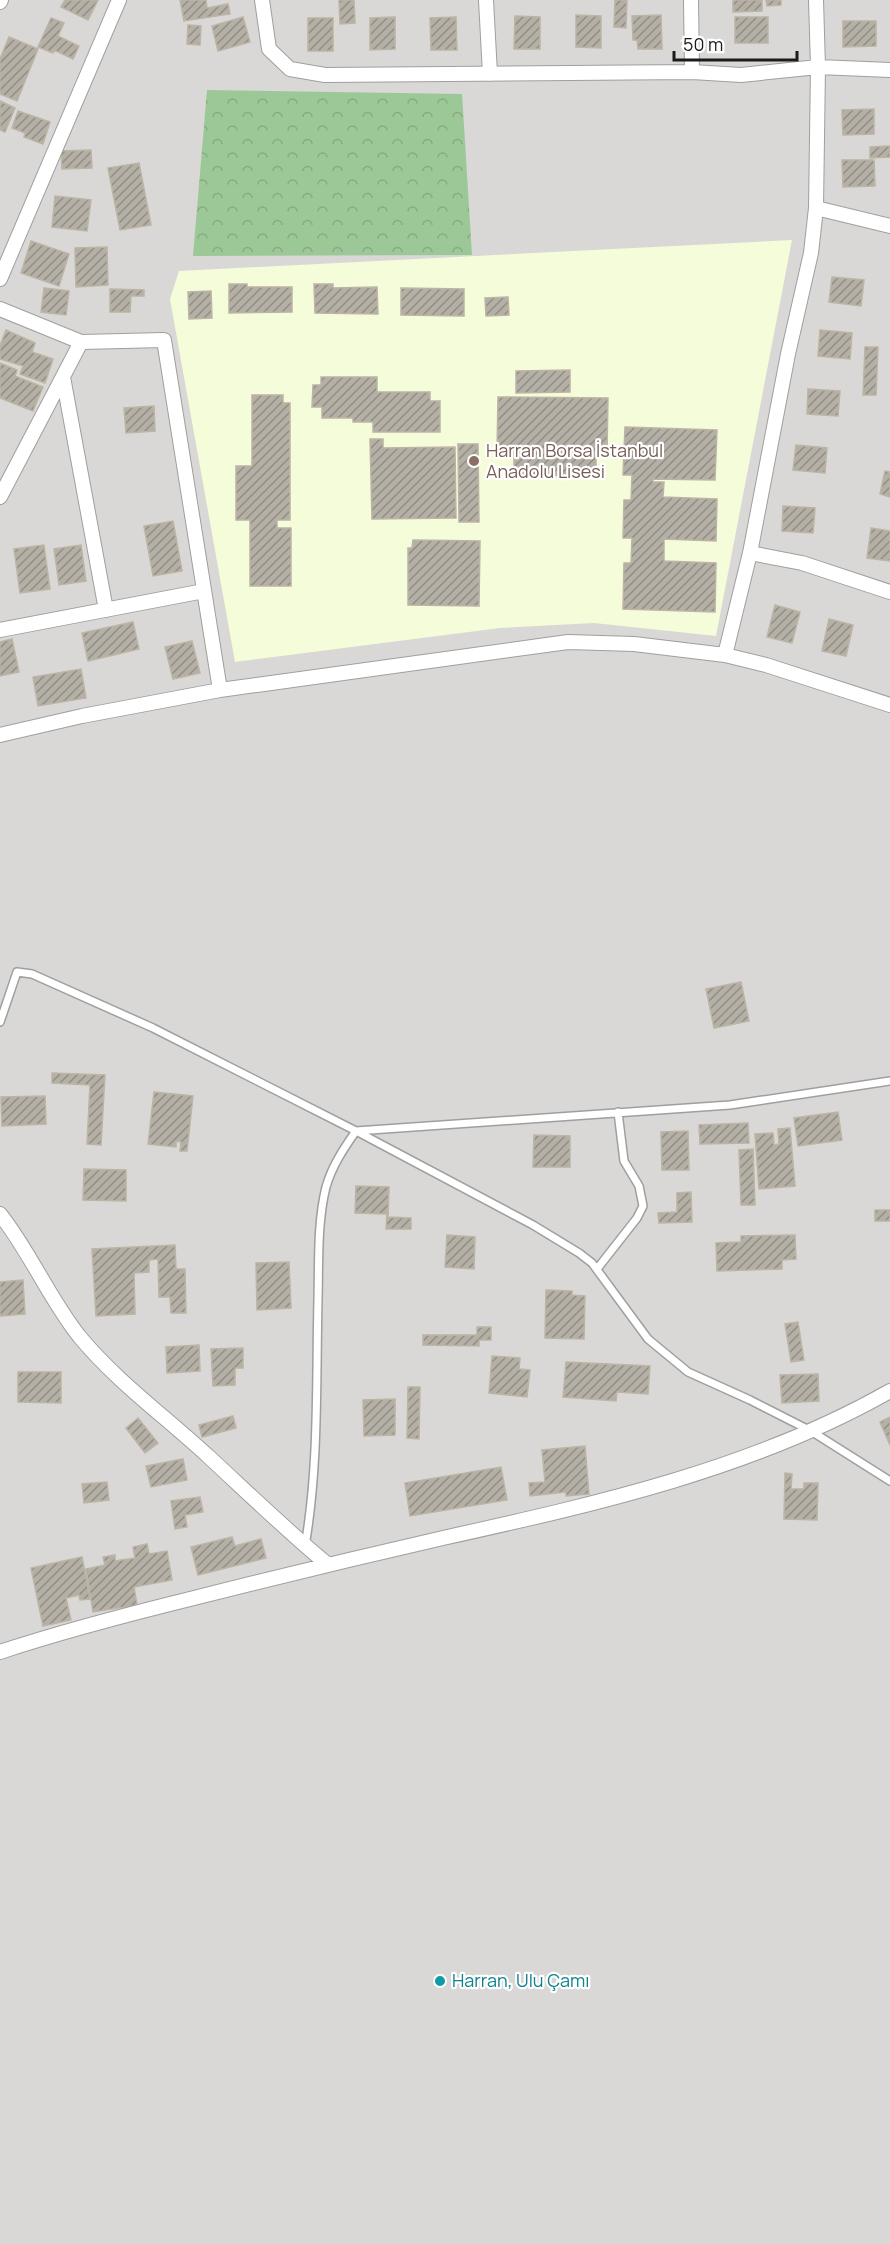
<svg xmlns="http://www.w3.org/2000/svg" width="890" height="2244" viewBox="0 0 890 2244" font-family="Manrope,sans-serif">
	<defs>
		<pattern id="forest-crowns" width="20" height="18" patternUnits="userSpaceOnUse" patternTransform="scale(1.5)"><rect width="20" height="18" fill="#9cc898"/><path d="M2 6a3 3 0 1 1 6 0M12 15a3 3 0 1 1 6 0" fill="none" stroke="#86ab82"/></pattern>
		<pattern id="building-hatch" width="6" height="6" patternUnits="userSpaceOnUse" patternTransform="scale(1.5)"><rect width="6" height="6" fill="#b5b0a6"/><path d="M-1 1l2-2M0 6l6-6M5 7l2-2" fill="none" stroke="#928e86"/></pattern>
	</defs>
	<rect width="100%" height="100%" fill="#eceae0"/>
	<path fill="#d9d8d7" d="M0,0h890v2244h-890z"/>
	<path fill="#f5fcd9" d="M792,240l-76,396 -122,-13 -94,5 -265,34 -65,-363 9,-28z"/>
	<path fill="url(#forest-crowns)" d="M207,90l255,4 10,161 -279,1z"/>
	<path fill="url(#building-hatch)" stroke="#bcb4a4" stroke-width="1.5" d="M65,0h33l-10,20 -27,-13z
		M180,0h26l1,8 21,-4 2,10 -46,7z
		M339,0h15l1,23 -15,1z
		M615,0h12l-1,28 -12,-1z
		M733,0h29v11l-29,1z
		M766,0h15v5l-14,1z
		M576,15l25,1v32l-25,-1z
		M661,15l1,34h-24l-1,-9h-4l-1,-24z
		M515,16l25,1v32h-26z
		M243,17l7,25 -32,9 -6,-25z
		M395,17v32l-25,1v-32z
		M456,17l1,33h-26l-1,-32z
		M735,17h33v26h-33z
		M51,18l13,5 -6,13 21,10 -6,13 -19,-9 -1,3 -15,-6z
		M308,18h25v33h-25z
		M843,21h33v25l-33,1z
		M188,25l13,1 -1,19 -13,-1z
		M9,37l29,12 -21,52 -17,-7v-35z
		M0,101l15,7 -10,24 -5,-2z
		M874,109v25l-31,1 -1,-25z
		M18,111l32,11 -7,22 -19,-7 1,-4 -13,-5z
		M890,146v11l-20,1v-11z
		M91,150l1,18 -30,1 -1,-18z
		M842,160h32l1,26 -32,1z
		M139,163l12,62 -31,5 -12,-62z
		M55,196l36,4 -4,31 -35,-4z
		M31,241l38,13 -10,32 -38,-13z
		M107,247l1,38 -32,2 -1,-39z
		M832,277l32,3 -3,26 -32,-4z
		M229,284h18v3h45v25l-63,1z
		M314,284h19v4l44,-1 1,27 -63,-1z
		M44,288l25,3 -3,24 -25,-3z
		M401,288l63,1v27l-63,-1z
		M110,289l34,1v6h-13l-1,16h-20z
		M211,291l1,27 -23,1 -1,-27z
		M508,297l1,18 -23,1 -1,-18z
		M6,330l29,13 -3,9 21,7 -8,24 -25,-9 3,-8 -23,-7v-13z
		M820,330l32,3 -2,26 -32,-3z
		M865,347h13l-2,48h-13z
		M0,363l17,7 -2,6 28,11 -10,24 -33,-13z
		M570,370v22l-54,1v-22z
		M321,377h56v15h53v9h10v31h-67v-10h-20v-4h-31v-11h-10l1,-22h8z
		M808,389l32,2 -2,25 -31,-2z
		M252,395h31v8h7v117h-13v8h14v58h-41v-66h-14v-54h16z
		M498,397l110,1 -1,54h-11v24l-82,-1v-22l-17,-1z
		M154,406l1,25 -29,2 -2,-25z
		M625,427l92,3 -2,50 -62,-1v3h11l-1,15 54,2 -1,42 -52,-2v22l52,2 -1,49 -92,-3 1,-46h7l1,-25h-9l1,-38h7l1,-25h-9z
		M370,439h13v9l72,-1 1,71 -84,1z
		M458,444h20l1,78h-20z
		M796,445l31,3 -2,25 -32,-3z
		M885,471l5,1v25l-10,-3z
		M783,506l32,2 -2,25 -31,-2z
		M173,521l9,50 -29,5 -9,-50z
		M871,528l19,3v30l-23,-3z
		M413,540l67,1 -1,65 -71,-1v-57h4z
		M44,545l6,44 -30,4 -6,-44z
		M81,545l5,36 -27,4 -5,-36z
		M775,605l25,7 -8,31 -25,-6z
		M829,619l24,6 -7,31 -24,-5z
		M133,622l6,27 -51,12 -6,-28z
		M12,639l7,33 -19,4v-34z
		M192,641l8,32 -27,6 -8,-32z
		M81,669l5,29 -48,8 -5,-29z
		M741,982l8,39 -35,7 -8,-39z
		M52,1073l53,2 -4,70 -14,-1 3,-59 -38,-2z
		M154,1092l39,4 -6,55h-7l1,-9 -5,-1v6l-28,-3z
		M45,1096l1,28 -44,2 -1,-29z
		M838,1112l4,28 -44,6 -4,-28z
		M748,1123l1,20 -49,1 -1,-19z
		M790,1128l5,58 -36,3 -4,-55 18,-1 1,12 5,-1 -1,-15z
		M688,1131l1,39h-27l-1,-38z
		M534,1135l36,1v31h-37z
		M753,1149l2,56h-14l-2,-55z
		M84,1169l42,1v31l-43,-1z
		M356,1186l33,1 -1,30 23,1v11h-25l1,-15 -32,-1z
		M691,1192l1,30 -33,1 -1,-10 19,-1v-19z
		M875,1210h15v11h-15z
		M447,1235l28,2 -1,32 -29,-2z
		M795,1235l1,24 -14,1v9l-65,2 -1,-28 25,-1v-6z
		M175,1245l1,24h9l1,44h-15l-1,-16h-11l-1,-38 -9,1v12l-15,1 1,41 -39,2 -4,-67z
		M289,1262l2,46 -34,2 -1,-47z
		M23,1280l2,34 -25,2v-34z
		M546,1290l26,1v4l13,1 -1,43 -39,-1z
		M798,1322l6,38 -13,2 -6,-38z
		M477,1327h14v13h-12v6l-56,-1v-10h54z
		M199,1345l1,26 -33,2 -1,-26z
		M243,1348v20h-8v17l-22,1 -2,-37z
		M492,1356l28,2 -1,11 11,1 -3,27 -38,-4z
		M566,1362l84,4 -2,28 -31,-2 -1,9 -53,-4z
		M18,1372h43v31l-43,-1z
		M818,1374l1,27 -37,2 -2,-28z
		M408,1387h12l-1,52 -12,-1z
		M395,1399v36l-31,1 -1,-36z
		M233,1416l3,12 -34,9 -3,-12z
		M890,1417v28l-10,-23z
		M138,1418l20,25 -13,10 -19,-25z
		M585,1446l4,48 -23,2v-4l-36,4 -1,-13 16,-1 -3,-32z
		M183,1459l4,21 -36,7 -5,-21z
		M501,1467l6,33 -97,16 -5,-33z
		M785,1473l7,1 -1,15h13v-6h14l-1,37 -33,-1z
		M107,1482l2,18 -25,3 -2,-19z
		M200,1497l3,15 -18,3 2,12 -12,2 -4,-28z
		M232,1537l3,9 26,-7 5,19 -68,17 -7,-28z
		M147,1544l2,10 18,-3 5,29 -38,7 3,18 -44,7 -7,-43 19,-4 -2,-8 12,-2v6l20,-3 -2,-11z
		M82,1557l8,42 -10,1 -1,-5 -13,3 5,22 -28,6 -12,-58z"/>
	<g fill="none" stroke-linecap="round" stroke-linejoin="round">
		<g stroke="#9f9f9f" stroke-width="10">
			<path id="service" d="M0,1022l17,-50 15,2 121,54 203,103 177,94 46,28 13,10 56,76 40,33 62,28 61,31 79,50
				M597,1269l40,-51 6,-12 -4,-20 -15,-25 -6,-49
				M305,1546c14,-81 11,-164 13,-246 1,-37 -1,-77 8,-113 6,-21 18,-39 30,-56l374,-26 160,-24"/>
		</g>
		<g stroke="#9f9f9f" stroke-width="16">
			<path id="minor" d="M262,0l7,49 21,20 35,6 367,-3 49,3 77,-8 72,3
				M486,0l4,74
				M691,0l1,72
				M0,2l1,-2
				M816,208l74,18
				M0,279l119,-279
				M0,309l81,33 83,-2 56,350
				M63,377l43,233
				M0,497l81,-155
				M750,553l52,10 88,29
				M0,630l204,-39
				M725,655l25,-102 38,-199 23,-101 5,-45 2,-141 -2,-67
				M0,735l82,-19 138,-26 348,-48 66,2 91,11 41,10 124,40
				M0,1214c30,38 49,84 79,122 38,46 87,81 130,121 39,36 77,73 118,107
				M0,1652c63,-21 129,-38 194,-54 83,-21 166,-41 249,-60 153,-34 310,-69 447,-147"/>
		</g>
		<use href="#service" stroke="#fff" stroke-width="7"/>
		<use href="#minor" stroke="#fff" stroke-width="14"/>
	</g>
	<circle fill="#8d6e63" stroke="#fff" stroke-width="2" cx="474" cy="461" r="6"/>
	<circle fill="#0f9aa8" stroke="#fff" stroke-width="2" cx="440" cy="1981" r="6"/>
	<g text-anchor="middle" stroke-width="4.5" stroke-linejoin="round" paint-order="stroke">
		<g font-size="18" fill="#785e54" stroke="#fff" text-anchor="start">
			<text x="486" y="457">Harran Borsa İstanbul<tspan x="486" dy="21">Anadolu Lisesi</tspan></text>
		</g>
		<g font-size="18" fill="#0d838f" stroke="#fff" text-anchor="start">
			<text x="452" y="1987">Harran, Ulu Çamı</text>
		</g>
	</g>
	<path d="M674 51v9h123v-9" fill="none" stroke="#1b1b1b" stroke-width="3"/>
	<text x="683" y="51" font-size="18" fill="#1b1b1b" stroke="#ffffff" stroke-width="4.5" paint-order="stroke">50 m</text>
</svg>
